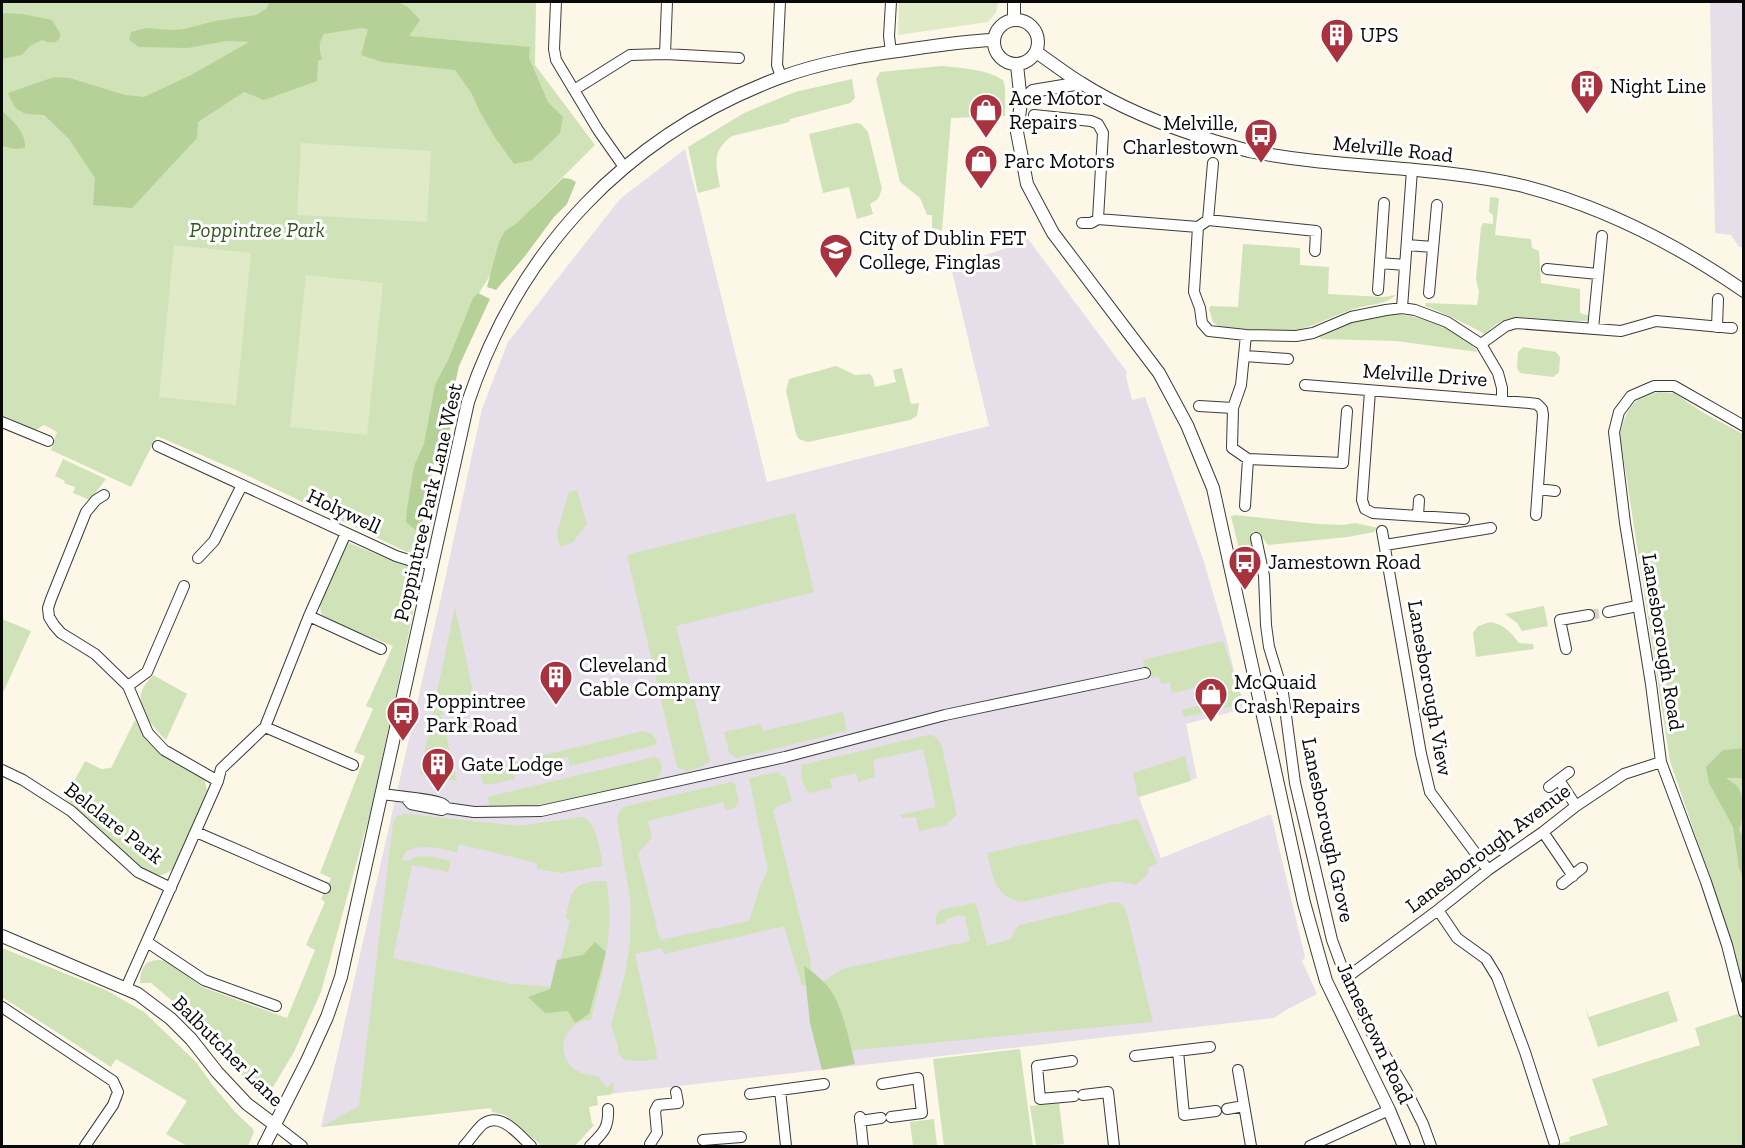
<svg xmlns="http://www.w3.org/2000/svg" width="1745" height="1148" viewBox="0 0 1745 1148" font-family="'Zilla Slab',serif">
	<rect width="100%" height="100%" fill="#fdf7e8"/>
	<path fill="#e6dee8" d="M1710,2h33v245h-4l-8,-12 -16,-2z
		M685,149l82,333 222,-56 -38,-159 64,-22 13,-6 99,133 -1,5 6,23 13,-3 59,165 22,76 17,71 -57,15 11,54 -58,19 22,61 110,-44 34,143 -3,4 15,33 -31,16 -12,8 -953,109 121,-534 40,-184 26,-67 112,-143z"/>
	<path fill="#d0e2b7" d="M2,2h534l-1,63 60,80 -63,63 -53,85 -42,93 -24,169 -177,-85 -79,-34 -26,51 -80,-37 6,-18 -13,-7 -8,5 -34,-15z
		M942,66c20,2 44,3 61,14l2,7v29l-54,2 -9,113 -5,-2 -5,1v-15h-5l-7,-17 -20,-16 -24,-103 4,-7z
		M852,79l3,19 -5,5 -60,16 -1,3 -57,14c-21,15 -16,29 -12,51l-22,6 -10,-46 56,-34 51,-21z
		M856,123l5,1 7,8 14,57 -4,10 -8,5 3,10 -16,5 -8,-32 -26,6 -14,-59z
		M1490,197l9,1 -4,37 36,4 1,9 7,3 2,32 39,6v24l10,3v4c-28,6 -69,-10 -90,2 -6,3 -11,8 -15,12 -21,-11 -38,-20 -60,-28l1,-3 51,2 2,-13 -3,-13 5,-52 2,-4 10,1v-9l-4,-3z
		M1243,244l57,4v17l29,2 -1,27 55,3 13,-2c-11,10 -25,9 -39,13 -21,6 -40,18 -62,22 -20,3 -54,-2 -75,-3l-7,-5 -4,-13 2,-3 27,1z
		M1397,314c29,4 62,13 81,38l-82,-11 -75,-2 -4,-5c27,-10 51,-18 80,-20z
		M1523,347l33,5 4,5 -1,15 -6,5 -33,-4 -3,-5 1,-16z
		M836,366l19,9 15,-1 3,4 2,9 21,-5 -3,-12 9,-2 9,36 8,-1 -2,13 -7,4 -102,22 -9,-3 -3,-5 -10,-43 3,-12z
		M1659,392l15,1 28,19 41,22v556l-11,-47 -62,-182 -50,-326c7,-27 11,-36 39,-43z
		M63,459l43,20 -16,21 -17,-7 2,-6 -11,-4 1,-2 -10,-5z
		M577,490l10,34 -14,18 -13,5 -3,-14 12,-41z
		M795,513l19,79 -138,34 34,135 -9,6 -14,4 -10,-4 -50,-212z
		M1236,515l83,9 24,1 12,-2 23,5 -4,4 -26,5 -80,8 -6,-8 -10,1v3l-2,8 -7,1 -4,-1 -8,-33z
		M347,542l51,21 18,4 5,9 -50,234 -50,182 -27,60 -21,35 -18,3 -26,-29 -4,-14 -22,-26 -21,-12 -31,-26h-11c0,-18 8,-26 26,-22l36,26 85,31 28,-68 -9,-5 19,-43 -4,-3 10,-21 -11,-5 45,-117 -11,-4 19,-43 -7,-3 27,-60 -67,-27 -5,-6 -2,-14z
		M1544,606l4,20 -26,5 -5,-8 -12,-9z
		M455,607l21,99 -26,-2 -9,11 16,66 -37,-7z
		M2,619l29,12 -29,64z
		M1490,622c13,2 21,10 29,21l14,1 1,5 -58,8 -3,-24 5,-7z
		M1223,641l21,63 -60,13 -2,-7 24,-6 -5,-18 -29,7 -2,-11 -9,2 -2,-8 -12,3 -4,-19z
		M153,675l34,19 -21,46c-11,-11 -31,-33 -24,-49 2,-6 7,-11 11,-16z
		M843,712l4,19 -111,27 -7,-6 -5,-20 37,-8 2,7z
		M135,720l17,25 52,32 3,14 -33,77c-5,4 -11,8 -17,7 -19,-2 -76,-62 -92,-77l20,-37 16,8 10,-1z
		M643,731l9,3 5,7 -2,4 -85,21 -2,-9 -55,13 2,9 -27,6 -5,-2 -3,-10 2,-3z
		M928,735l6,1 7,7 16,72 -11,10 -27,6 -3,-14 -13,1 -3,-3 36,-8 -13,-58 -50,11 2,17 -17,5 -2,-9 -26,6 2,9 -23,5c-7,-10 -9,-16 -7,-28z
		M1185,756l6,25 -53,16 -5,-24z
		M655,757l4,2c5,7 2,14 -3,21l-60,15 -44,9 -62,3 -2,-9 3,-2z
		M778,772l3,4h4l7,25 -14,5 -5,4 37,148 3,23 -11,5 -18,-60 -120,28 -2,-6 -27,6 21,95 1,10 -16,2 -17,-1 -6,-7v-7l-7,-21 14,-51 5,-33 1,-36 -14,-86 1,-5 5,-7 108,-25 4,2 4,19 -5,5 -8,2 -3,-8 -75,19 4,17 -14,15 22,87 89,-19 12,-37 7,-14 -19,-92z
		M406,814l113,12 63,-9c15,4 18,35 21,49l-42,7 -24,-4v-6l-78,-19 -2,9c-15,-6 -36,-9 -51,-2l-4,9 6,1c13,-9 29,-3 43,0l-3,11 -36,-7 -19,93 118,26 43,3 16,-67 -4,-2c5,-29 8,-37 40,-37 10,48 -4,92 -15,139 -24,-1 -38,31 -18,48 8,7 18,6 27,9l-1,2 8,9 6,-6 1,9 -4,4 -13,1 1,9 -9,2 3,17 2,1 -19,21h-33l-37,-31 -13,-3 -1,-4 -170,19 38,-21 34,-283 4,-7z
		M1138,819l19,44 -9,5v6l-12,11 -15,-3h-10l-89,20c-28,-5 -29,-26 -35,-49z
		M1114,902l7,1 5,7 27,112 -330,31 -17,-60 36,-24 128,-28 -5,-25 -6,-1 -12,4 -1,4 -10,2v-10l4,-5 34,-7 3,4 10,39 24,-7 3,-8 6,-6z
		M2,948l104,42 38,22 52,50 18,25 21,25 17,16 2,4 -6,14h-61l-21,-12 21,-33 -71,-42 -5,8 -109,-70z
		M1668,991l10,30 -80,26 -14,-42 5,12z
		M1743,1012v134h-191l18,-5 -1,-4 39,-12 -16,-46 108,-34 -5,-17z
		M1020,1049l13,97h-89l-11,-87z
		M1059,1103l5,41 -28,2 -6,-40z
		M934,1119l3,27h-24l-3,-24z"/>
	<path fill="#b5d198" d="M270,2h127l11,5 12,13 -11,16 121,11 -1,11 19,44 15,15 -3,16 -11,11 -17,16 -18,4 -20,-28 -14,-24 -8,-18 -17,-24 -73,-8 -21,-7 7,-26 -7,-1 -37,6c-6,9 -5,15 -2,25l-4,2 -1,20 -53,19 -20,-8 -46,30 -1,16 -65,70 -39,-3 2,-27 -26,-39 -25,-24c-22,-1 -28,-1 -36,-22l46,-16 16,1 55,17 19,2 47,-22 58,-33 -22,-1 -39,7 -49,-1 -10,-7 2,-8 15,-4 26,2 12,-1 31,-8 41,-6 10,-6z
		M6,13l16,1 30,6 8,13v5c-5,6 -11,5 -18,2l-12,6 -8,9 -20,4v-44z
		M2,111c11,10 24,21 23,37l-10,1 -13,-3z
		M563,178l8,1 5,3 -9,22 -13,13 -29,39 -29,34 -9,-3 12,-45 6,-11 12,-8z
		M478,293l12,6 -31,67 -4,18 -7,20 5,16 -7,21 -9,7 -17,86 -14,-12 1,-13 7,-43 10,-22 11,-59 14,-27 24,-60z
		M1743,748v30h-17c4,3 9,6 12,9 7,13 6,30 1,43l4,6v41l-4,-9 -6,-41 -24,-44 -3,-16 17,-17z
		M595,942l11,10 -17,62 -14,9 -7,-12 -23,2 -17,-16 22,-8 7,-29 26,-5z
		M804,966c9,6 18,13 25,22 13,16 21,55 26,76l-33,6 -12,-47z"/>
	<path fill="#e1eac7" d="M899,2h99l-2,11 -8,9 -90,13z
		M301,143l130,8 -4,71 -130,-7z
		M174,245l77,8 -15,152 -77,-8z
		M306,275l77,8 -16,152 -77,-8z"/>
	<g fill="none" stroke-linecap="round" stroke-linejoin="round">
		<path stroke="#d8d3c7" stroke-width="10" stroke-dasharray="10 5" stroke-linecap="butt" d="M1589,615l19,-3"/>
		<g stroke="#3c3c3c" stroke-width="12">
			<path id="minor" d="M556,2l-2,47 2,11 42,70 26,37
				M780,2l-3,63 4,12
				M891,52l-2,-16 2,-34
				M665,54l2,-52
				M574,90l56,-35 35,-1 74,4
				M1034,115l57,6 7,3 5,9 -5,86
				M1208,220l5,-57
				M1082,223h9l7,-4 100,8
				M1198,227l-4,65 6,16 2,15 7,8 37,4 50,1 17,-3 38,-16 35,-7 16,-2 13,2 32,12 34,22 17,29 4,15v12
				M1198,227l10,-7 108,11 -1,20
				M1407,245l26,2
				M1380,263l25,2
				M1547,269l51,5
				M1378,290l6,-87
				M1429,293l8,-88
				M1402,308l10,-138
				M1717,327l1,-28
				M1593,329l9,-93
				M1481,344l25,-18 10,-3 105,8 35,-10 76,7
				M1245,356l43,3
				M1305,385l224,18 8,1 5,5 1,6 -7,100
				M1370,391l-8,109 3,9 8,4 91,6
				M1199,406l34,2
				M2,422l46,19
				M1744,426l-70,-40h-20l-23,10 -12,16 -5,20 11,91 26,161 10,78 45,120 21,63 17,67
				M158,446l238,110 19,6 17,2
				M1248,459l95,4 4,-52
				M1538,489l17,2
				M104,495l-8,5 -10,12 -35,87 -3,9 1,9 5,8 7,8 34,21 33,32 20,47 16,17 54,31
				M1245,506l3,-47 -16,-11 1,-40 8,-23 5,-50
				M1418,516l1,-16
				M1382,531l39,223 9,38 58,78
				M1256,538l8,38 2,49 3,22 14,46 12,90 37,157 14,38 24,52 36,60 17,34 8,22
				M1385,545l106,-17
				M1242,555l17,-3
				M198,558l16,-17 28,-56
				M1608,612l29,-6
				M309,616l72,33
				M1566,649l-6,-29 29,-5
				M128,686l19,-14 37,-86
				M265,727l88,38
				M2,770l21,10 48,31 67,61 33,16
				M1559,780l17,26
				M1549,787l20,-15
				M382,794c12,2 54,5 61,10 2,1 2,2 3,4
				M406,798l5,6 31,6 4,-2 28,4 67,-1 244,-54 160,-42 200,-42
				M196,832l129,56
				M1543,832l30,44
				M1562,884l20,-16
				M1438,910l19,28 29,21 11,18 28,75 29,90
				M147,942l57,38 72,26
				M1346,978l92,-68 50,-40 55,-38 33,-26 48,-32 37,-12
				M126,988l92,-207 3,-12 44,-42 44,-111 37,-83
				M2,1007l111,74 5,11 -5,13 -28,41
				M1178,1051l6,64 32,-4
				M1135,1056l75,-9
				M1072,1061l-35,5 3,33 34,-3
				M1238,1070l13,76
				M882,1084l36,-6 4,35 -31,4
				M780,1090l6,56
				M750,1094l74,-10
				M1083,1095l25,-3 6,54
				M1227,1109l17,-3
				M860,1117l3,29
				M860,1121l21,-3
				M275,1125l27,21
				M703,1140l38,-3
				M464,1146c6,-6 12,-16 19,-22 18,-13 36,11 48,22
				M590,1146c13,-13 19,-18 18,-37
				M650,1146v-2l7,-11 -2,-22 3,-6 20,-2 -2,-11
				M1310,1146l79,-36"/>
		</g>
		<g stroke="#3c3c3c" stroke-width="14">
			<path id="tertiary" d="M1014,2v17
				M994 42a22 22 0 1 1 44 0a22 22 0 1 1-44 0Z
				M1036,52c15,10 30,22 45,31 41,26 87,44 133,58 11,3 23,7 35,10 89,18 181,14 270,34 81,20 157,59 225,106
				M1017,65l4,37 -4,30 10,52 26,49 106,140 28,52 26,63 91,415 22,78 63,129 15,36
				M1021,102l12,-11 48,-8
				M2,936l136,58 33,25 20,20 26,33 30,32 28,21
				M264,1146l43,-85 20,-44 14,-40 127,-575c51,-153 159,-267 311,-324 42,-16 88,-23 133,-29 27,-4 54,-8 81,-9"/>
		</g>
		<use href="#minor" stroke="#fff" stroke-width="10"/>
		<use href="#tertiary" stroke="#fff" stroke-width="12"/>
	</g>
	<defs>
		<g id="building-pin" transform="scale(1.725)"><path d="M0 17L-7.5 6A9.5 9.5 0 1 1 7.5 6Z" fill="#a9323f" stroke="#fff"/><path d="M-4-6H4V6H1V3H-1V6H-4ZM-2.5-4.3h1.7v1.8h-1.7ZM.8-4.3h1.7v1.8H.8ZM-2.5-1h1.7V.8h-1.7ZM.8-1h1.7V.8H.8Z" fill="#fff"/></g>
		<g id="shop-pin" transform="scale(1.725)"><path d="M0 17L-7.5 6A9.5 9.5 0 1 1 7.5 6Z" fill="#a9323f" stroke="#fff"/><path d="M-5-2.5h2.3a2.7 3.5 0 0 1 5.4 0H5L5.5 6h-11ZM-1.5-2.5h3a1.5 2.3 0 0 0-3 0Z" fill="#fff"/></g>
		<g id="bus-pin" transform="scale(1.725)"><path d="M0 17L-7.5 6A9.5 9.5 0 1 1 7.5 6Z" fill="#a9323f" stroke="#fff"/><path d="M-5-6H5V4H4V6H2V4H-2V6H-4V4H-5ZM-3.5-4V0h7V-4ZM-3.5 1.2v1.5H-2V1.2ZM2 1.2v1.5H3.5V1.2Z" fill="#fff"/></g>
		<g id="university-pin" transform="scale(1.725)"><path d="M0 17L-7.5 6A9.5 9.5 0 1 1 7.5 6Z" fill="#a9323f" stroke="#fff"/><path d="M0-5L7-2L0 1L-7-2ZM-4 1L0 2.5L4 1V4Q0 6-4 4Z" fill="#fff"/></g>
	</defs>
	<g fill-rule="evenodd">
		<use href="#building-pin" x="1337" y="35"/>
		<use href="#building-pin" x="1587" y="86"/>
		<use href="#shop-pin" x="986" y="110"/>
		<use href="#bus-pin" x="1261" y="135"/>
		<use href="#shop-pin" x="981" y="161"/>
		<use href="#university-pin" x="836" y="250"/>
		<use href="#bus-pin" x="1245" y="562"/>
		<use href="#building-pin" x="556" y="677"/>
		<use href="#shop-pin" x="1211" y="694"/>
		<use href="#bus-pin" x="403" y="713"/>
		<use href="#building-pin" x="438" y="764"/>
	</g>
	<g text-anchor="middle" stroke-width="6" stroke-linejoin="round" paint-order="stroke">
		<g font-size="21" fill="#090909" stroke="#fff" text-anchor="start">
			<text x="1360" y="42">UPS</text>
			<text x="1610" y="93">Night Line</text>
			<text x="1009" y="105">Ace Motor<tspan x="1009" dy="24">Repairs</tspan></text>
			<text x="1238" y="130" text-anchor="end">Melville,<tspan x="1238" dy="24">Charlestown</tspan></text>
			<text x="1004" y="168">Parc Motors</text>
			<text x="859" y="245">City of Dublin FET<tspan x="859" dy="24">College, Finglas</tspan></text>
			<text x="1268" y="569">Jamestown Road</text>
			<text x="579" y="672">Cleveland<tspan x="579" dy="24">Cable Company</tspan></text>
			<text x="1234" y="689">McQuaid<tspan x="1234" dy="24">Crash Repairs</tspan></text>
			<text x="426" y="708">Poppintree<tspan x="426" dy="24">Park Road</tspan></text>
			<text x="461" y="771">Gate Lodge</text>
		</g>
		<g font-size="21" fill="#090909" stroke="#fff">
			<text transform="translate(1393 149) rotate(6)" y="7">Melville Road</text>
			<text transform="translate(1425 375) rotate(4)" y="7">Melville Drive</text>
			<text transform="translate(428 502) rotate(-77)" y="7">Poppintree Park Lane West</text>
			<text transform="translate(344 511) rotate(25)" y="7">Holywell</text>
			<text transform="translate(1663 642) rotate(81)" y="7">Lanesborough Road</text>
			<text transform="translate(1430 688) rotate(80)" y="7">Lanesborough View</text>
			<text transform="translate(114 823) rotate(38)" y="7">Belclare Park</text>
			<text transform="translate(1328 830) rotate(78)" y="7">Lanesborough Grove</text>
			<text transform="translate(1488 848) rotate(-37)" y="7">Lanesborough Avenue</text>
			<text transform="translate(1375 1033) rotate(65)" y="7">Jamestown Road</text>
			<text transform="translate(228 1051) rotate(45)" y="7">Balbutcher Lane</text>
		</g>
		<g font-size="21" font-style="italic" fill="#315922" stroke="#fff">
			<text x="257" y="237">Poppintree Park</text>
		</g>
	</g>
	<rect width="1745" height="1148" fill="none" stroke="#090909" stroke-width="6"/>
</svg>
